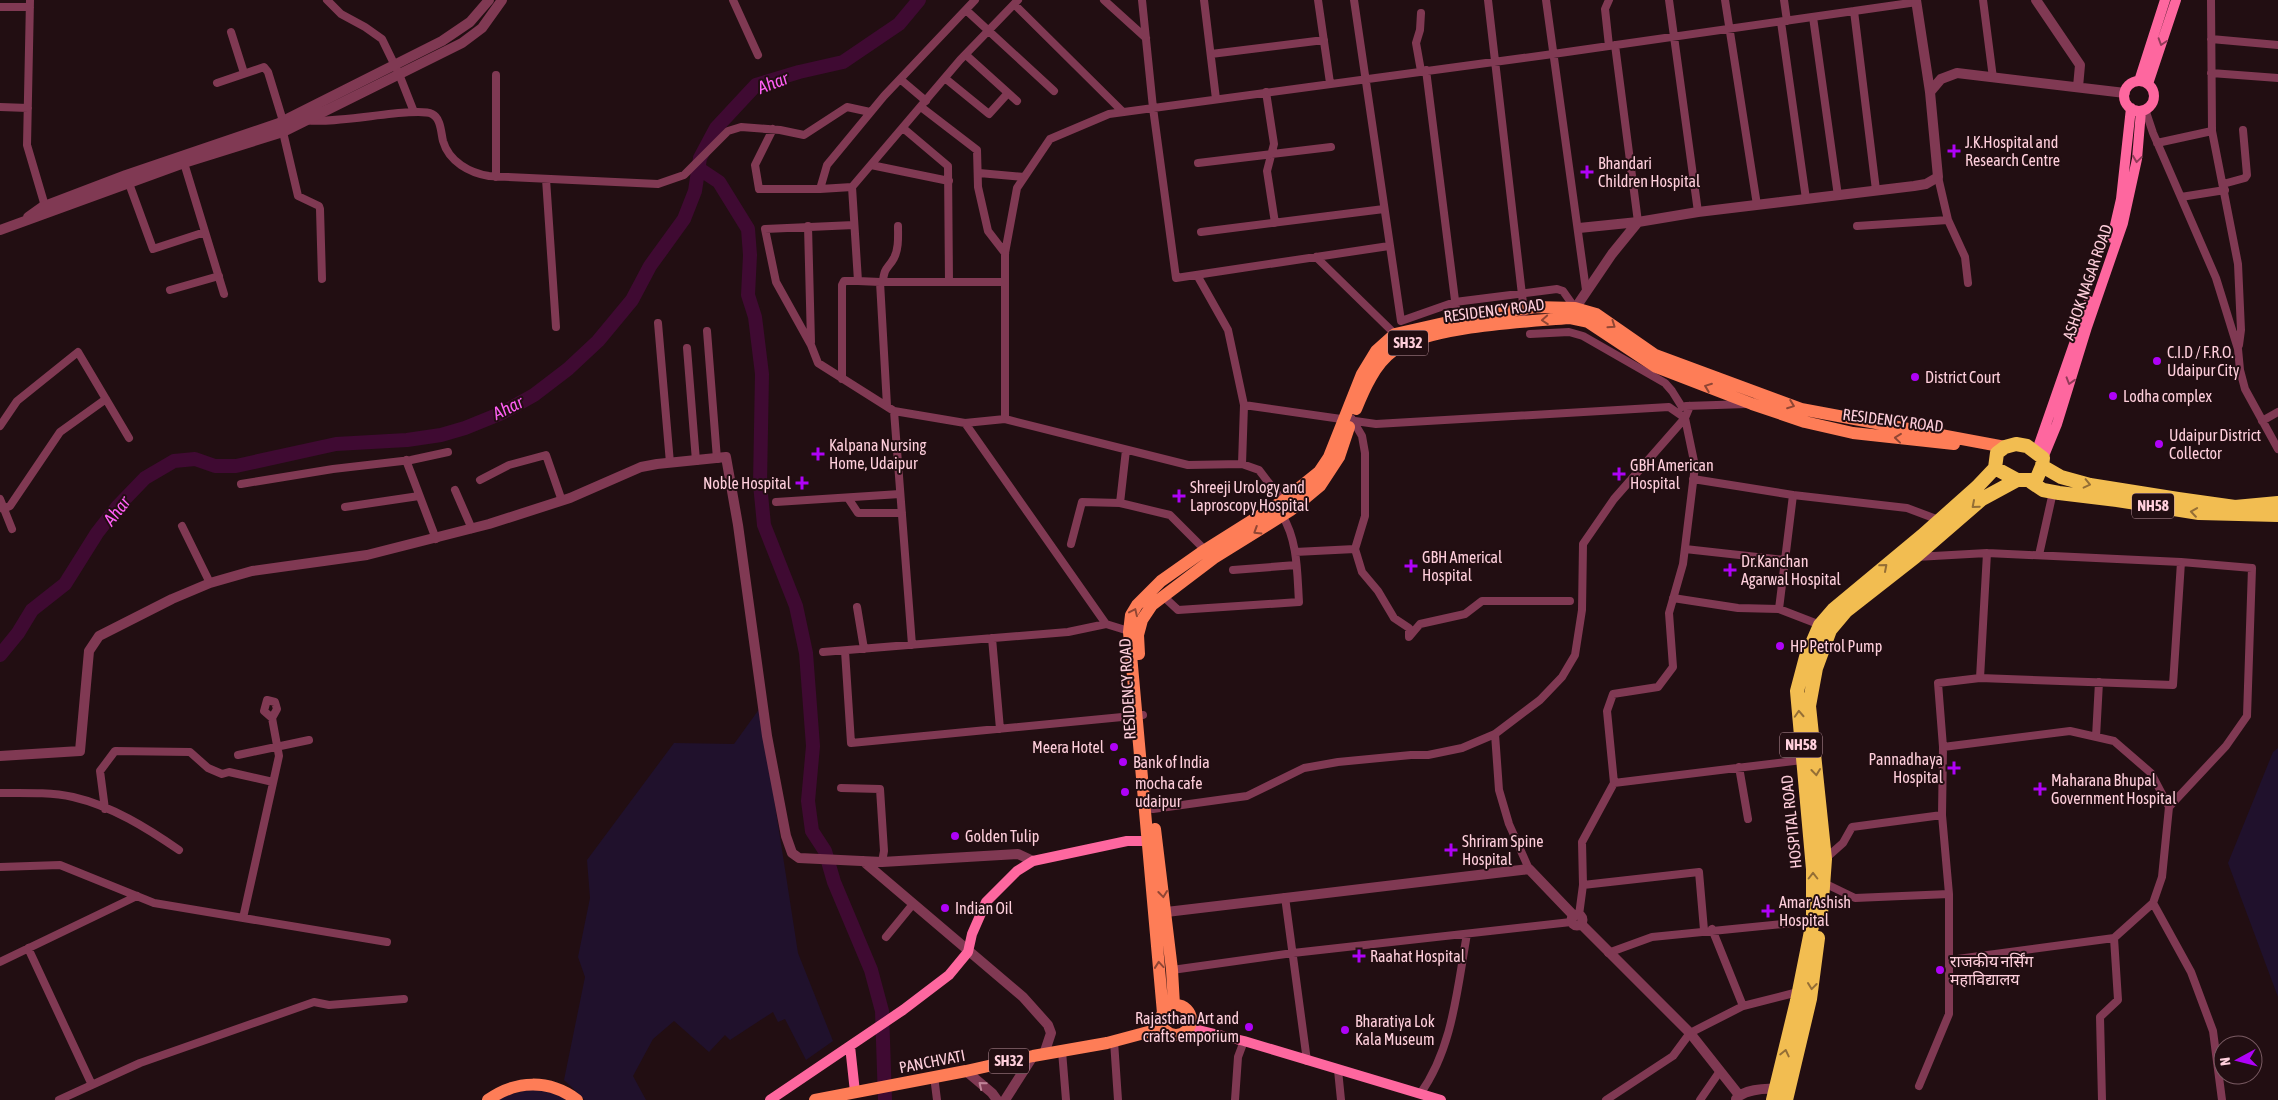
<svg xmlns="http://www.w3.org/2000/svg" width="2278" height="1100" viewBox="0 0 2278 1100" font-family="'Asap Condensed','Noto Sans Devanagari',sans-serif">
	<rect width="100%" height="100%" fill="#220e12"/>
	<path fill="#20112c" d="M760,708l38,245 35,88 -27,19 -21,-41 -7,3 -5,-10 -43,28 -5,-5 -16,17 -35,-31 -21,18 -20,37 13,24h-61l-21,-20 21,-103 -7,-20 12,-59 -3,-38 87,-117 60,1z
		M2278,748v249l-50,-134 45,-111z
		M537,1088l34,12h-74l5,-4z"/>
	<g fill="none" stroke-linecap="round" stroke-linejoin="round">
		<path stroke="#3f0a32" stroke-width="14" d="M698,168l21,14 29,47 2,26 -2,40 7,22 7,57 -2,110 4,41 32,81 10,47 7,93 -5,55 4,30 13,20 9,31 37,88 11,41 3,89
			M0,655l18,-22 14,-23 33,-26 32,-51 21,-27 27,-28 29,-17 21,-2 20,7h21l100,-22 71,-4 34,-5 24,-7 37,-15 32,-18 34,-26 30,-28 34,-41 18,-34 34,-47 11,-28 5,-33 16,-30 40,-43 43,-13 44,-10 56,-38 20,-24"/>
		<path stroke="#803953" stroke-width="8" d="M30,0l-3,145 18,61
			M327,0l14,14 24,13 17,12 17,35 15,38
			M733,0l25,55
			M1104,0l42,38
			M1142,0l11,108 23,170 213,-32
			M1204,0l12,99
			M1318,0l12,83
			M1354,0l47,321 54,-19 102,-13 6,2 12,17
			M1488,0l36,312
			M1546,0l40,290
			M1609,0l-4,9 4,37
			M1669,0l29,212
			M1725,0l32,205
			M1784,0l3,21
			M1983,0l10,78
			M2211,0l1,131 26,133 3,66 -2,15
			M1014,4l109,108
			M0,7h30
			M966,10l88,81
			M1854,11l22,179
			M1813,17l25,179
			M1781,22l25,177
			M231,32l13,41
			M2211,39l67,6
			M1615,45l23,177
			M1211,54l113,-14
			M966,55l51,46
			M1426,70l32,254
			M1421,71l-5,-28 4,-13 1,-17
			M2211,73l67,5
			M496,75v102
			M900,79l26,22
			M946,79l43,35 19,-21
			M217,83l47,-16 4,5 15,49
			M1266,92l8,52 -7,27 8,52
			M0,107l28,1
			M921,107l56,43 1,37 10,44 17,22
			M2145,109l8,24 63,145 22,71 2,21 5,19 33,60
			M306,120c28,5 111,-14 126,-6 9,4 9,19 11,27 6,21 27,32 46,35l169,8 26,-9 44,-44 13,-4 39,3 24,5 43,-28 23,5
			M903,128l45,38 1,116
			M773,129l-18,36 4,24h61
			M283,132l15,64 21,10 1,3 2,70
			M2157,143l55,-12
			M184,163l40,131
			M1198,163l133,-16
			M871,165l78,16
			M979,173l45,4
			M127,178l26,71 52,-17
			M546,179l10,148
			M2223,184l22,-6 2,-3 -4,-45
			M852,187l-32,2 7,-24 57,-69 91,-96
			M2181,197l44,-7
			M1948,220l17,37 3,26
			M854,225l-89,4 11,53 35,63 7,18 76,48 71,12 141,201 26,8
			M808,226l3,116
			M1857,226l91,-6 -10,-43
			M1201,232l183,-23
			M1316,257l81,79
			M1197,275l31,55 16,75 -2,59
			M880,282h125
			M883,282c1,-15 5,-13 11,-24 5,-10 4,-21 4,-32
			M170,290l49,-14
			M658,323l12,140
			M707,331l10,128
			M1530,334l39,-2 14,4 82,47 7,8 10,16
			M687,348l9,113
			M842,379v-94l2,-4h14
			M1244,405l132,19 293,-17 16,11 10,48 -12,98 -14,49 4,54 -15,20 -45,7 -6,17 7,72
			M887,406l-7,-124 -22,-1 -6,-94 108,-127 58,-60
			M1686,406l61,-2
			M894,411l18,234
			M1005,419v-166l12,-65 33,-49 59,-25 444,-60 364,-52
			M1352,419l10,17 3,17v63l-10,33 7,23 16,19 16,27 15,10v9l11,-13 45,-10 17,-13h88
			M2262,421l16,-9
			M965,423l40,-4 183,46 54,-1 17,6 26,34
			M0,426l17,-25 61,-49 51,86
			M406,460l30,79
			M1693,479l100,16 -14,114 44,17
			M480,480l29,-15 37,-10 16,46
			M241,484l92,-15 78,-9 37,-8
			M455,490l17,39
			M1793,495l114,13 32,12
			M848,498l10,15h44
			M0,499l12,30
			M776,502l124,-8
			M1120,503l6,-53
			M345,507l74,-11
			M3,509l7,-3 50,-74 46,-33
			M182,526l28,57
			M1071,544l11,-42 38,1 50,12 37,37
			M1685,549l100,11
			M1295,552l60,-3
			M2039,555l14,-63
			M1916,557l71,-4 -7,125 -42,5 5,64 -1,68
			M1233,570l63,-5
			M1163,596l15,14 121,-8c-2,-30 -1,-61 -17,-87
			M1673,598l65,10 41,1
			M857,607l7,42
			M992,638l8,91
			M845,651l6,92 292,-28
			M823,652l245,-20 38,-8
			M1980,678l193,7 8,-123
			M1495,734l4,56 10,34 20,45
			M2096,737l3,-55
			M1943,747l127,-16 44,10 37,32 18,34
			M238,755l71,-15
			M1739,767l9,52
			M841,788l39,1 4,62 -2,11
			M0,793c24,0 50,-1 73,4 39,9 74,31 106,53
			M105,809l-5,-38 15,-20 75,1 18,16 14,6 7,-2 44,10
			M1153,809l94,-13 57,-28 34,-6 73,-7h17l34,-7 33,-14 45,-34 22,-23 13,-22 7,-45 1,-66 31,-45 71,-81 5,-12
			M1825,859l18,-16 9,-16 90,-12 7,79
			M0,867l60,-2 94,38 233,39
			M1824,883l31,15 94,-4v120l-30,72
			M1583,885l116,-13 5,58
			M1285,897l22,164
			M2153,903l38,69 22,59 9,69
			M1579,915l4,-30 -1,-43 32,-59 188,-23
			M243,918l36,-162 -7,-38 -8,-7 3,-11 8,2 2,7 -5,9
			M1712,929l31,77
			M886,937l27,-33
			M28,948l64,137
			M1608,953l44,-16 161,-16
			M1950,960l164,-22 39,-35 9,-26 7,-70 57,-61 21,-30 5,-148 -71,-6 -194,-9
			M0,962l137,-66
			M1172,970l121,-17 278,-31
			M1114,1041l4,59
			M1062,1051l4,49
			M1338,1070l3,30
			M934,1076l3,24
			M1420,1094c33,-46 37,-105 47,-160
			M59,1100l81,-37 174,-61 15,3 75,-6
			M1235,1100l3,-43 6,-16
			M1606,1100l67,-44 17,-23 53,-27 55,-14
			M1700,1100l20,-29
			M2102,1100l-2,-83 18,-17 -4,-62"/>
		<path stroke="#803953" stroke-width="10" d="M1916,0l14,92
			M2036,0l44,65 -2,22
			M28,217l14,-10 84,-32 153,-52 163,-82 28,-19 19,-22
			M1579,228l59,-6
			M0,230l184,-67 99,-31 179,-89 20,-15 20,-28
			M1572,313l40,-59 26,-32 60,-10 216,-26 12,-2 12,-7 -8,-85 11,-13 16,-6 168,20
			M0,756l80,-5 9,-100 10,-15 73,-37 38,-16 42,-12 115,-16 122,-31 81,-26 71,-31 16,-3 69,-7 12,68 29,211 19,100 6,17 7,5 83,4 136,-8 15,7
			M863,861l160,136 25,28 3,8 -7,21
			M1158,913l371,-44 45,47
			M1571.5 920a5.5 5.5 0 1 1 11 0a5.5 5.5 0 1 1-11 0Z
			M1581,924l109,109 49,62
			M966,1071l26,22 5,7
			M1736,1099c7,-9 28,-11 39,-10
			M1005,1100l28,-44"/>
		<path stroke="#fe679f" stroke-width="10" d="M2139,81l26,-81
			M2124 96a15 15 0 1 1 30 0a15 15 0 1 1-30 0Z
			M2148,84l28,-84
			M2112,238l9,-39 10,-91
			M2036,453l53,-152
			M2043,458l14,-34 30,-97 36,-104 14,-64 4,-48
			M1190,1028l54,13 197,59
			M850,1046l5,46
			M770,1100l133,-90 46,-35 19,-23 4,-18 14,-32 31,-31 16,-10 94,-20h26"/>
		<path stroke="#fe7d57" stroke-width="12" d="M1356,409c8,-20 19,-45 37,-58 36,-25 131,-29 176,-33l19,4 68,45 96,37 53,18 48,11 101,11
			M1139,654l-1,-19 4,-15 10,-15 62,-47 77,-48 29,-24 19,-29 10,-30
			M1155,829l17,141 2,35
			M1161 1020a15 15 0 1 1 30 0a15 15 0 1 1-30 0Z
			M1163,1013l-34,-381 2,-17 6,-10 24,-24 44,-31 78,-49 36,-29 10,-15 33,-83 14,-23 19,-17 62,-14 78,-13 40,1 21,6 59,41 146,54 204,38
			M488,1100c28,-20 61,-21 89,0
			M815,1100l151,-29 67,-15 74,-13 56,-15"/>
		<path stroke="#f2bd51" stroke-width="14" d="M2016,444l11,2 16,12 -1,8 -6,14h-19l-22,-12 2,-15 8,-6z
			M2042,466l19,11 29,8 88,14 57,8 43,-4
			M2031,482l12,8 16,3 58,7 82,13 79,2
			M1821,914l4,-55 -16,-153 7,-38 14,-38 16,-19 69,-54 67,-58 35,-19
			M1773,1100l24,-99 16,-80v-52l-16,-178 9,-34 14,-32 13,-15 89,-74 55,-49 18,-19
			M1786,1100l24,-101 8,-61"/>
	</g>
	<defs><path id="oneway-chevron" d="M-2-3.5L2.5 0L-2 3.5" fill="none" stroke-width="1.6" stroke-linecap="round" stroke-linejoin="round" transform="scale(1.25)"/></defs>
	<g stroke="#903a58">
		<use href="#oneway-chevron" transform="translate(2162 42) rotate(108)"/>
		<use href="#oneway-chevron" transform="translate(2137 159) rotate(98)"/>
		<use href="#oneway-chevron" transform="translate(2070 381) rotate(107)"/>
	</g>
	<g stroke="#904634">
		<use href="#oneway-chevron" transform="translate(1545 320) rotate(176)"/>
		<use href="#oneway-chevron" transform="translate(1612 325) rotate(35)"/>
		<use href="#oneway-chevron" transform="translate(1708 387) rotate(-159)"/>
		<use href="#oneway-chevron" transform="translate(1791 405) rotate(21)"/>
		<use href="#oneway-chevron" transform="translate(1898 438) rotate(-174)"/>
		<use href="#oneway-chevron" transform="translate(1257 531) rotate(148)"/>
		<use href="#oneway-chevron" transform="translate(1134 612) rotate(-65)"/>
		<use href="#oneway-chevron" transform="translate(1163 894) rotate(83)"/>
		<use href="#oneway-chevron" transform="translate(1159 965) rotate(-95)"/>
	</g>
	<g stroke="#946e35">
		<use href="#oneway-chevron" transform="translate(2087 484) rotate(13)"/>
		<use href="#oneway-chevron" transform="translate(1975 505) rotate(139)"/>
		<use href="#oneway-chevron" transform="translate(2194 512) rotate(-172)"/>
		<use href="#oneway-chevron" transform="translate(1884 567) rotate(-41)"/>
		<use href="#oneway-chevron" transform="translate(1799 714) rotate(-93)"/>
		<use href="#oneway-chevron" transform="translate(1816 772) rotate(84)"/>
		<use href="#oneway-chevron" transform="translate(1813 876) rotate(-90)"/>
		<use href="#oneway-chevron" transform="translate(1812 986) rotate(97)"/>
		<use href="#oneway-chevron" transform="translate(1785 1053) rotate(-77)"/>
	</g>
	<use stroke="#c08498" href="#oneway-chevron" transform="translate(982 1085) rotate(-141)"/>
	<g fill="#af02f7" stroke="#220e12" stroke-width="2">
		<path d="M1951.5 143.5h5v5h5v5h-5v5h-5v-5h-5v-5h5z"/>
		<path d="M1584.5 164.5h5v5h5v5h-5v5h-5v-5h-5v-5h5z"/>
		<circle cx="2157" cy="361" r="5"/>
		<circle cx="1915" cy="377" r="5"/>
		<circle cx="2113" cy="396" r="5"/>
		<circle cx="2159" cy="444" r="5"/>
		<path d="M815.5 446.5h5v5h5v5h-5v5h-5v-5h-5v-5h5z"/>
		<path d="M1616.5 466.5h5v5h5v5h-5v5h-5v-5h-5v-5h5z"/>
		<path d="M799.5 475.5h5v5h5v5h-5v5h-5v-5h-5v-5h5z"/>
		<path d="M1176.5 488.5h5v5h5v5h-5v5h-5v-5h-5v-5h5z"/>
		<path d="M1408.5 558.5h5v5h5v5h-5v5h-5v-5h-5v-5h5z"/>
		<path d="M1727.5 562.5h5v5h5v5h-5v5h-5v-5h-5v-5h5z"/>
		<circle cx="1780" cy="646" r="5"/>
		<circle cx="1114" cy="747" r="5"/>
		<circle cx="1123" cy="762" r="5"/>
		<path d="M1951.5 760.5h5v5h5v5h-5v5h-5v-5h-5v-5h5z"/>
		<path d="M2037.5 781.5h5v5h5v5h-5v5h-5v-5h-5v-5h5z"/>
		<circle cx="1125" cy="792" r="5"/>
		<circle cx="955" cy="836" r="5"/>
		<path d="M1448.5 842.5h5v5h5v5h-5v5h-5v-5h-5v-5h5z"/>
		<circle cx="945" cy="908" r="5"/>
		<path d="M1765.5 903.5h5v5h5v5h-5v5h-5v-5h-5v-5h5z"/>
		<path d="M1356.5 948.5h5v5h5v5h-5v5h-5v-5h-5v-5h5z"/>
		<circle cx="1940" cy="970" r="5"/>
		<circle cx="1249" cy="1027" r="5"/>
		<circle cx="1345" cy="1030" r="5"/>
	</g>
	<g text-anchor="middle" stroke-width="4" stroke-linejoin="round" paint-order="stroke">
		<g fill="#220e12" stroke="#bd959f" stroke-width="1">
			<rect x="1388" y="330.5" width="40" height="25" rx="4"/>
			<rect x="2132" y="493.5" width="42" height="25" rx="4"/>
			<rect x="1780" y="732.5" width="42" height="25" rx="4"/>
			<rect x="989" y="1048.5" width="40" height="25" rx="4"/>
		</g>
		<g font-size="15" font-weight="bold" fill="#ffcfdc">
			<text x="1408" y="348">SH32</text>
			<text x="2153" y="511">NH58</text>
			<text x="1801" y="750">NH58</text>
			<text x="1009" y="1066">SH32</text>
		</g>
		<g font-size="16" fill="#ffcfdc" stroke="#220e12" text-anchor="start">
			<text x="1965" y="148">J.K.Hospital and<tspan x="1965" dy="18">Research Centre</tspan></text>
			<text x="1598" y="169">Bhandari<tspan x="1598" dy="18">Children Hospital</tspan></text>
			<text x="2167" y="358">C.I.D / F.R.O.<tspan x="2167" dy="18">Udaipur City</tspan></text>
			<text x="1925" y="383">District Court</text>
			<text x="2123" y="402">Lodha complex</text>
			<text x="2169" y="441">Udaipur District<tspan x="2169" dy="18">Collector</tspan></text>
			<text x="829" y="451">Kalpana Nursing<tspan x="829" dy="18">Home, Udaipur</tspan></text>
			<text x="1630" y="471">GBH American<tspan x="1630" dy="18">Hospital</tspan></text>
			<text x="791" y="489" text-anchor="end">Noble Hospital</text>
			<text x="1190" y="493">Shreeji Urology and<tspan x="1190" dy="18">Laproscopy Hospital</tspan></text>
			<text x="1422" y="563">GBH Americal<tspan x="1422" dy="18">Hospital</tspan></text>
			<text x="1741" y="567">Dr.Kanchan<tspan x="1741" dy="18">Agarwal Hospital</tspan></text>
			<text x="1790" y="652">HP Petrol Pump</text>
			<text x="1104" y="753" text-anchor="end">Meera Hotel</text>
			<text x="1943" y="765" text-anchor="end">Pannadhaya<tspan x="1943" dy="18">Hospital</tspan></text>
			<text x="1133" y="768">Bank of India</text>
			<text x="2051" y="786">Maharana Bhupal<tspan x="2051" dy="18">Government Hospital</tspan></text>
			<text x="1135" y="789">mocha cafe<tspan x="1135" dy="18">udaipur</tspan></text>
			<text x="965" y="842">Golden Tulip</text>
			<text x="1462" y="847">Shriram Spine<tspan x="1462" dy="18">Hospital</tspan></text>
			<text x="1779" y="908">Amar Ashish<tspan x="1779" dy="18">Hospital</tspan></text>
			<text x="955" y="914">Indian Oil</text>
			<text x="1370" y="962">Raahat Hospital</text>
			<text x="1950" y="967">राजकीय नर्सिंग<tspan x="1950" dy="18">महाविद्यालय</tspan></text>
			<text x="1239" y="1024" text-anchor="end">Rajasthan Art and<tspan x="1239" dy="18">crafts emporium</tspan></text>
			<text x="1355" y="1027">Bharatiya Lok<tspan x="1355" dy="18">Kala Museum</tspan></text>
		</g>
		<g font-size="16" fill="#ffcfdc" stroke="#220e12">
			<text transform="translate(2087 282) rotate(-71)" y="6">ASHOK NAGAR ROAD</text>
			<text transform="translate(1494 310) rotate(-7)" y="6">RESIDENCY ROAD</text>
			<text transform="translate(1893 420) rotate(7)" y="6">RESIDENCY ROAD</text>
			<text transform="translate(1127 689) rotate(-93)" y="6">RESIDENCY ROAD</text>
			<text transform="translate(1791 822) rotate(-96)" y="6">HOSPITAL ROAD</text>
			<text transform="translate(932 1061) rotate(-11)" y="6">PANCHVATI</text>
		</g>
		<g font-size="18" font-style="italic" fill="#fe5ef3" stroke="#220e12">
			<text transform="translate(773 83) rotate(-21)" y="6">Ahar</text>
			<text transform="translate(508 408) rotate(-26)" y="6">Ahar</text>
			<text transform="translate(117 511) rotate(-52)" y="6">Ahar</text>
		</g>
	</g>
	<g transform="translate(2238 1060) rotate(263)"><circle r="24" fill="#220e12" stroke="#7a5b63"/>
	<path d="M0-4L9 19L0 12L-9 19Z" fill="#af02f7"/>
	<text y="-8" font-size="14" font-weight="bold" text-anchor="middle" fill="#ffcfdc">N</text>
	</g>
</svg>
